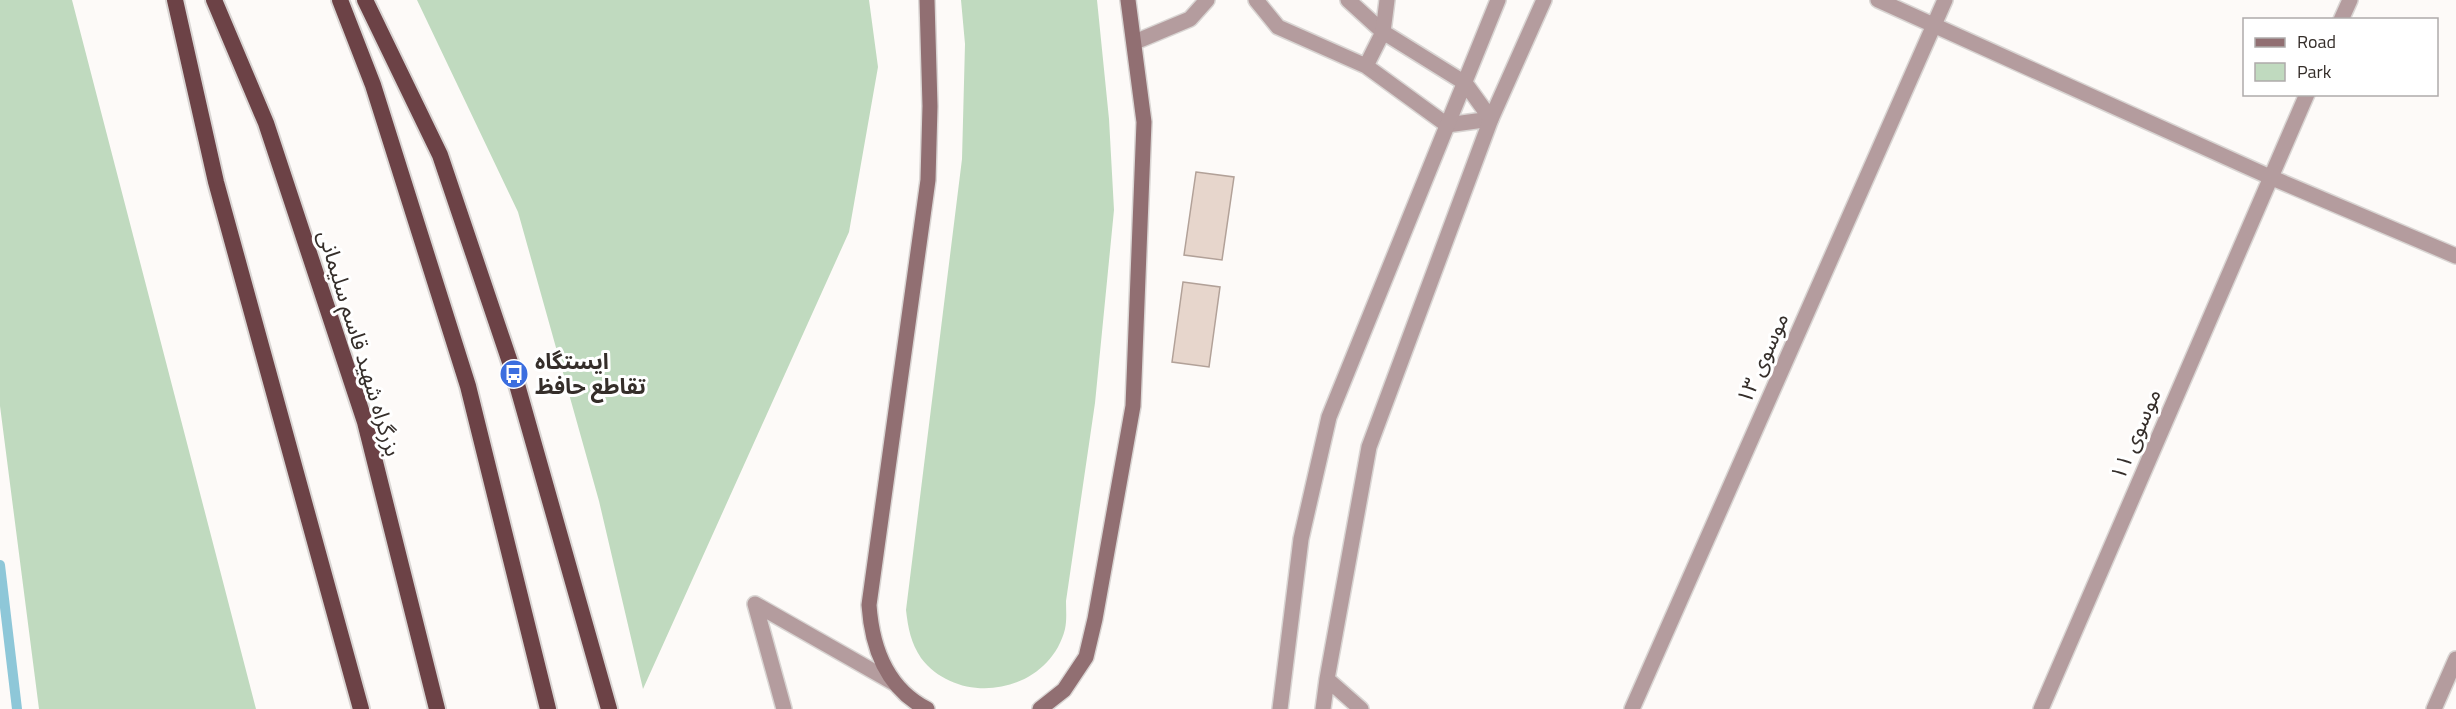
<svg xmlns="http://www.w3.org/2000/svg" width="2456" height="709" viewBox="0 0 2456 709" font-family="'Titillium Web','Noto Sans Arabic',sans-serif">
	<rect width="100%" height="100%" fill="#fdfaf8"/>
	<path fill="#c0dabf" d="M0,0h72l184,709h-217l-39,-303z
		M417,0h452l9,67 -29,165 -206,457 -44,-188 -81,-289z
		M961,0h136l12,119 5,91 -19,193 -29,198c0,9 1,19 -1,28 -16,64 -105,80 -144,29 -10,-15 -13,-30 -15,-48l56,-451 3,-115z"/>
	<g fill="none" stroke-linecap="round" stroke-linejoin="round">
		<path stroke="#8ec7d8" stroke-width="10" d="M0,565l17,144"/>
	</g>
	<path fill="#e7d6cc" stroke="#b2a198" stroke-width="1.5" d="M1196,172l38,5 -12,83 -38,-5z
		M1183,282l37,5 -11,80 -37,-5z"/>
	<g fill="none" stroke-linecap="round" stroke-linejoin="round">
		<g stroke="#d9d5d3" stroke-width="18">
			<path id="service" d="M1256,0l22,27 88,39 81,59 44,-6
				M1348,0l35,32 -17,34
				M1135,42l55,-23 17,-19
				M755,604l139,79
				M755,604l29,105"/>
		</g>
		<g stroke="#d9d5d3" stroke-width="18">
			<path id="minor" d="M1387,0l-4,32 82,51 26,36
				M1878,0l392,177 186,79
				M2341,20l9,-20
				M1327,679l34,30
				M1280,709l21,-170 28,-122 169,-417
				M1323,709l4,-30 42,-232 122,-328 53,-119
				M1632,709l313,-709
				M2041,709l266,-615"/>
		</g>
		<g stroke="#d9d5d3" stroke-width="18">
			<path id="tertiary" d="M2434,709l22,-50"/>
		</g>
		<g stroke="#d9d5d3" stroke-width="18">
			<path id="secondary" d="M927,709c-41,-21 -55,-61 -58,-104l59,-425 2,-74 -3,-106
				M1040,709l24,-19 22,-33 9,-38 38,-213 11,-284 -16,-122"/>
		</g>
		<g stroke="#d9d5d3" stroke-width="20">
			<path id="trunk" d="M175,0l41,182 145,527
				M214,0l52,123 99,299 72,287
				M340,0l33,85 95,301 80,323
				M365,0l75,155 74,219 95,335"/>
		</g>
		<use href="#service" stroke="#b49c9e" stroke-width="15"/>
		<use href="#minor" stroke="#b49c9e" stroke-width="15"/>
		<use href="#tertiary" stroke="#b49c9e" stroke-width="15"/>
		<use href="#secondary" stroke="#916f72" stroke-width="15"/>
		<use href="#trunk" stroke="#6c4246" stroke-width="16"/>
	</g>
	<defs>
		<g id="bus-disc" transform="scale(1.5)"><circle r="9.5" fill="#3c6edf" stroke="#fff"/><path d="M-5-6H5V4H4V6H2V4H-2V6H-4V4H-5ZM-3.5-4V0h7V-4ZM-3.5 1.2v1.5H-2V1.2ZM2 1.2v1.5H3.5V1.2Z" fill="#fff"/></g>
	</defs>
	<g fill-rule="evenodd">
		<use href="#bus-disc" x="514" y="374"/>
	</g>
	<g text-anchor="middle" stroke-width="6" stroke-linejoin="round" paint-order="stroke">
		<g font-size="22" fill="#352e2a" stroke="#fff">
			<text transform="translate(360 343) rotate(73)" y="8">بزرگراه شهید قاسم سلیمانی</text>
			<text transform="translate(1762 358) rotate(-66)" y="8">موسوی ۱۳</text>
			<text transform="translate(2135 434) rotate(-67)" y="8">موسوی ۱۱</text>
		</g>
		<g font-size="22" font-weight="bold" fill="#352e2a" stroke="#fff" text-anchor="start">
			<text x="535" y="369">ایستگاه<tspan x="535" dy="25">تقاطع حافظ</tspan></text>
		</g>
	</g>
	<rect x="2243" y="18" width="195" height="78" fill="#ffffff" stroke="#aeabaa" stroke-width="1.5"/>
	<rect x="2255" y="38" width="30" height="9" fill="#916f72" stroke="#aeabaa" stroke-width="1.5"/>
	<text x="2297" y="48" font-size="18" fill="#352e2a">Road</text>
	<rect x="2255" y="63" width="30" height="18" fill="#c0dabf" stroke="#aeabaa" stroke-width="1.5"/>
	<text x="2297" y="78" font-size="18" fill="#352e2a">Park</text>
</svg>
